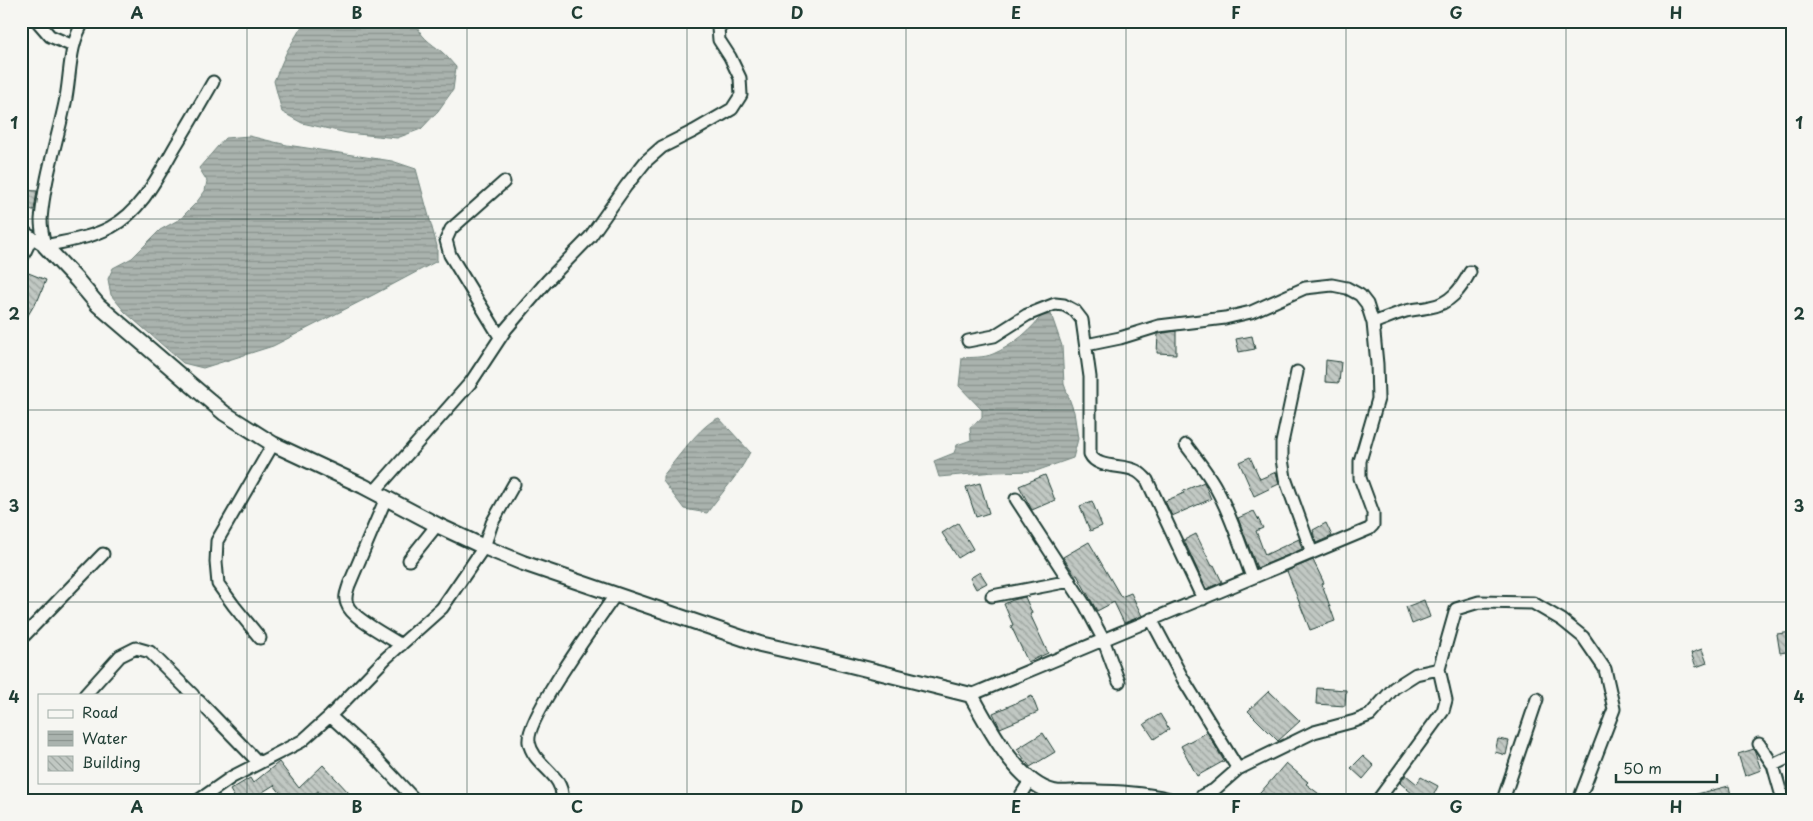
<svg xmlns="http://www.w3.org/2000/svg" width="1813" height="821" viewBox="0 0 1813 821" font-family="'Playpen Sans',sans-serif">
	<defs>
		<pattern id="water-rules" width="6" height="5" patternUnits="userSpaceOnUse" patternTransform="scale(1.25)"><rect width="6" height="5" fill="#aab3ae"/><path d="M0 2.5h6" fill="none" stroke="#8a938e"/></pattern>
		<pattern id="building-back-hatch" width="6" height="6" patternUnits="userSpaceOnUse" patternTransform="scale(1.25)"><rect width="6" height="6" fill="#c1c8c3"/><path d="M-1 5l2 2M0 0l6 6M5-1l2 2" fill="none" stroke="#9ca49f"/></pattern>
	</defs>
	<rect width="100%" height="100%" fill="#f6f6f2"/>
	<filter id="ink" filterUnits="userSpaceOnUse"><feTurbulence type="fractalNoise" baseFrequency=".02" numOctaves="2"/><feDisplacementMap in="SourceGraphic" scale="10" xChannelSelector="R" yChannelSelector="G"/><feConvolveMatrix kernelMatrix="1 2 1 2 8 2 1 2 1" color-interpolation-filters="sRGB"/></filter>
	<g filter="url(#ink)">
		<path fill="url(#water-rules)" stroke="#72847d" d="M305,21h111c2,15 15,22 26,31 5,4 9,10 14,15l-3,23 -15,21 -17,18 -24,9 -50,-5 -45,-10 -20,-11 -8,-31 13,-30z
			M249,136l38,9 105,16 24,8 21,77v15l-64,34 -100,51 -70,22 -20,-5 -58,-51 -14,-17 -3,-16 5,-11 19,-10 28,-28 20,-11 16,-16 9,-12 2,-10 -8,-13 26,-30z
			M1044,312l7,2 11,32 2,38 10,28 4,27 -5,19 -37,13 -42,1 -55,5 -5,-16 20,-8 3,-8 14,-5 -1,-13 12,-9v-8l-23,-24 3,-28c10,-1 22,0 31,-4 19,-8 40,-25 51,-42z
			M719,418l31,34c-10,22 -29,41 -43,61l-23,-4 -21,-28v-5c11,-14 40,-54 56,-58z"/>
		<path fill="url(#building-back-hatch)" stroke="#1f3d34" d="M21,190l16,1 -3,19 -13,-1z
			M21,270l25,10 -8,20h-1l-16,27z
			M1176,331v23l-19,-1 1,-19z
			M1252,336l3,13 -16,3 -3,-13z
			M1326,360l15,2 -2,21 -14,-1z
			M1250,457l10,22 16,-7 3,12 -25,12 -15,-34z
			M1045,475l10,25 -23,10 -13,-24z
			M1204,482l7,17 -39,17 -7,-15 19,-8 -1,-2z
			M980,483l9,30 -13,4 -10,-30z
			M1092,501l10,25 -12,5 -10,-25z
			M1254,511l9,17 -7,3 9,24 34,-16 3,10 -45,19 -19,-50z
			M958,523l15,26 -15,9 -16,-25z
			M1326,523l6,13 -16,7 -3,-11h1l-1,-2z
			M1196,534l16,32 2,-1 8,17 -16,7 -22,-49z
			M1089,542l32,55 10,-4 11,23 -18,7 -10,-21 -17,9 -20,-36h-2l-12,-18z
			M1313,560l11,23 -2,1 13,37 -25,9 -23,-59z
			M980,572l7,11 -11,6 -6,-11z
			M1025,597l7,16 -2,1 18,39 -20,9 -17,-36 2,-1 -9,-21 9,-4z
			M1424,600l6,17 -18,7 -6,-17z
			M1792,632v19l-12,2 -3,-19z
			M1702,649l5,14 -11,4 -5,-14z
			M1317,688l29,2 -1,16 -29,-2z
			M1269,691l31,30 -22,20 -30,-30z
			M1032,696l6,16 -38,16 -7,-15z
			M1160,714l9,15 -15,10 -10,-15z
			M1207,732l17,29 -27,15 -16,-30z
			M1043,733l12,19 -25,15 -13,-18z
			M1498,739l11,2 -3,14 -11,-3z
			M1754,749l7,21 -16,6 -7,-22z
			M1363,756l11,10 -11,13 -12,-11z
			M279,762l20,26 24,-23 26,28 -7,7h-16l-8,-9 -10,8 1,1h-23l-12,-15 -24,15h-14l-6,-10 20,-12 3,5z
			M1286,763l22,19 -2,2 21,16h-73z
			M1406,775l11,9 4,-7 17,9 -7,14h-22l4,-6 -13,-11z
			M1729,786l3,14h-42l-1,-4z"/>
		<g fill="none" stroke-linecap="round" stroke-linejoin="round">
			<g stroke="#1f3d34" stroke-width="15">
				<path id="minor" d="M37,21l13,15 23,10
					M21,230l24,16c22,-5 46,-8 66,-19 31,-16 48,-53 65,-82 13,-21 25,-42 37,-63
					M45,246c-2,-9 -4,-17 -4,-26 3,-40 16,-79 24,-117 6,-28 3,-57 19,-82
					M21,260l11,-23
					M1373,323c11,-4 22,-9 33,-12 8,-2 16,-2 24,-4 20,-3 31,-18 40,-35
					M500,337l-50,-82 -4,-15 5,-11 53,-47
					M968,341l26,-5 33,-21 28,-11 9,1 11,6 7,9 8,57v77c7,15 31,10 44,16 6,2 9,6 13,10l56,119
					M1297,372l-15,71v16l3,19 27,75
					M1186,445c11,15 23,29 31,45 15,27 24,58 35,87
					M374,492l97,-110 35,-53 42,-49 42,-43 36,-51 20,-25 16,-14 32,-16 38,-22 9,-14 -1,-17 -10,-21 -11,-17 -1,-12 10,-7
					M386,498l-37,87c-2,7 -5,12 -2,19 4,14 41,32 54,41
					M1016,499l69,106 18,34 16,43
					M409,560l28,-35
					M992,596l78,-15
					M1151,619l32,60 55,90
					M260,638l-26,-32 -16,-22 -2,-22 1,-21 56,-97
					M21,639l82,-85
					M1439,669l17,-60 23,-7 54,1 29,17 21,17 22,32 9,40 -35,91
					M85,695l35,-39 16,-8 14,4 43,43
					M971,695l398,-166 4,-4v-12l-13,-35v-17l18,-62 -1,-35 -4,-41 -6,-19 -7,-9 -13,-7 -15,-3 -27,3 -54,24 -26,6 -66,8 -39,12 -34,7
					M199,701l60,62
					M330,716l43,39 42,45
					M1759,744l14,21 10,35
					M1773,765l19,-9
					M199,800l33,-23 70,-36 28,-25 56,-58 56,-50 42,-61 8,-24 22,-39
					M562,800c3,-26 -29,-34 -33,-58 -4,-23 71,-125 87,-148
					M1018,800l12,-19
					M1198,800l5,-5 11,-5 24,-21 76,-37 41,-11 15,-6 24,-27 22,-14 23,-5 7,31 -3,11 -65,89
					M1503,800l34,-101"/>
			</g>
			<g stroke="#1f3d34" stroke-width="18">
				<path id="tertiary" d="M45,246l32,34 21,25 126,108 49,31 90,42 74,39 47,22 39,16 237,81 66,15 145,36c17,30 46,89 83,97 8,2 18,0 26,0 30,1 60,1 88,8"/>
			</g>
			<use href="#minor" stroke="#f6f6f2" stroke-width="11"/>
			<use href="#tertiary" stroke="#f6f6f2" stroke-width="14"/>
		</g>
	</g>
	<path fill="none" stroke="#1f3d34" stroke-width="1" stroke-opacity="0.55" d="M247,21v779M467,21v779M687,21v779M906,21v779M1126,21v779M1346,21v779M1566,21v779M21,219h1771M21,410h1771M21,602h1771"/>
	<rect width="1813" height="821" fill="none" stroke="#f6f6f2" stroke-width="55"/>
	<rect x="38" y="694" width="162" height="90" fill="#f6f6f2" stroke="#a0aca6"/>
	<rect x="48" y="710" width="25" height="8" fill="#f6f6f2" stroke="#a0aca6"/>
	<text x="82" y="718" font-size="15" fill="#1f3d34">Road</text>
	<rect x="48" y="731" width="25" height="15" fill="url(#water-rules)" stroke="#a0aca6"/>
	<text x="82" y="744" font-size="15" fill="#1f3d34">Water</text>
	<rect x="48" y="756" width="25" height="15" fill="url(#building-back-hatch)" stroke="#a0aca6"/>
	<text x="82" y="768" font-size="15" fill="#1f3d34">Building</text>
	<path d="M1616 774v8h101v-8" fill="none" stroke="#1f3d34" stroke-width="2.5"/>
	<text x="1623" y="774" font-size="15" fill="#1f3d34" stroke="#f6f6f2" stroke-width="4" paint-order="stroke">50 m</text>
	<rect x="28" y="28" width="1758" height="766" fill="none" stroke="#1f3d34" stroke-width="2"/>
	<g font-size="16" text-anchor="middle" font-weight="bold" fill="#1f3d34">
		<text x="137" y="19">A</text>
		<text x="357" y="19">B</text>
		<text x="577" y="19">C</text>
		<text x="797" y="19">D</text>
		<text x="1016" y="19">E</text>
		<text x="1236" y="19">F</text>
		<text x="1456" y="19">G</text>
		<text x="1676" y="19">H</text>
		<text x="14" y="129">1</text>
		<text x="1799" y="129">1</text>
		<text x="14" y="320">2</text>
		<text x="1799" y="320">2</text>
		<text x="14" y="512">3</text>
		<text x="1799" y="512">3</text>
		<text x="14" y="703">4</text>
		<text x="1799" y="703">4</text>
		<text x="137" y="813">A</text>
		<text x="357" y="813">B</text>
		<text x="577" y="813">C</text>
		<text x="797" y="813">D</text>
		<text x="1016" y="813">E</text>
		<text x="1236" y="813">F</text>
		<text x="1456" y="813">G</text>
		<text x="1676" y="813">H</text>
	</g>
</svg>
